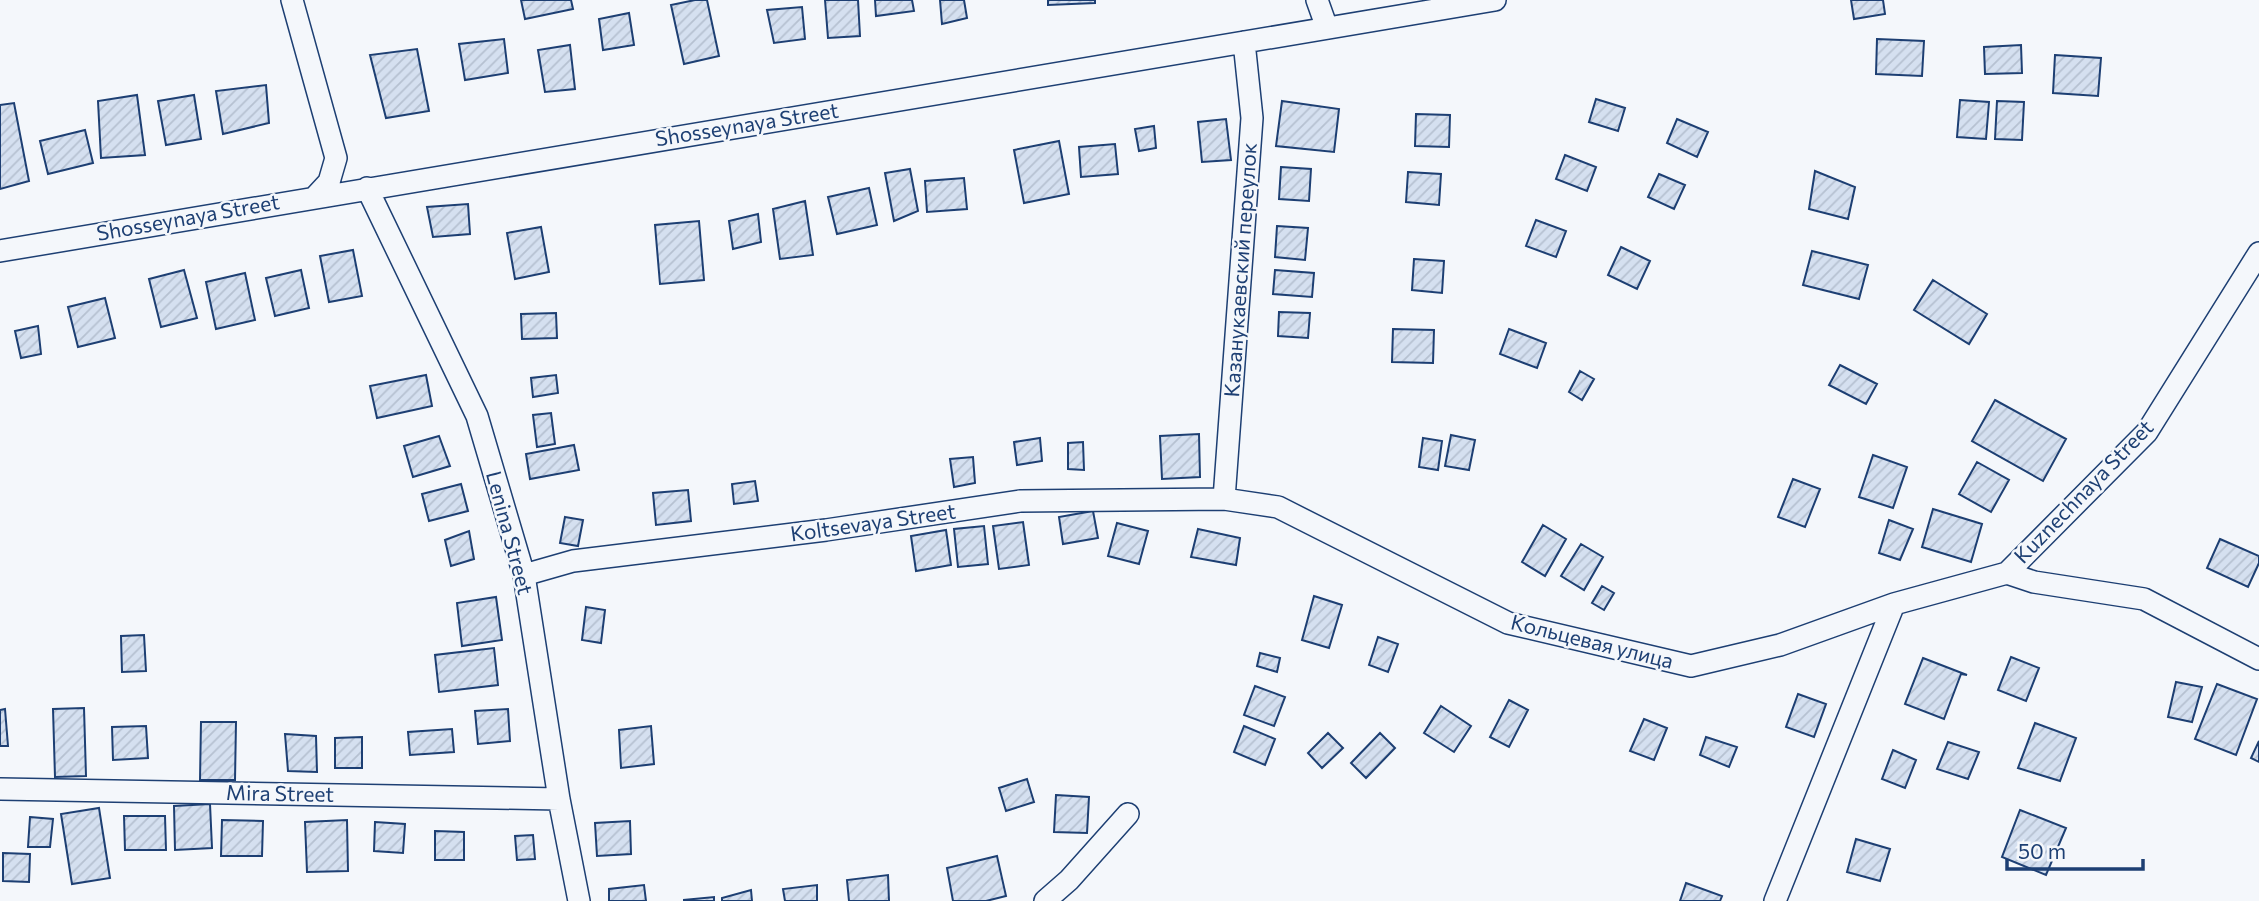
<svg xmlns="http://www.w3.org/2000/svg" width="2259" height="901" viewBox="0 0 2259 901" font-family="Commissioner,sans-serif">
	<defs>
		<pattern id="building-hatch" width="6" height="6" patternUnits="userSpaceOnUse" patternTransform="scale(1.75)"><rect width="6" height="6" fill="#d5e0f0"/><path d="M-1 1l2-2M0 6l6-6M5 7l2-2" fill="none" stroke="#b6c1d1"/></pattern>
	</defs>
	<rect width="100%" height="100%" fill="#f4f7fb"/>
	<path fill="url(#building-hatch)" stroke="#1d3f73" stroke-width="2" d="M521,0h50l2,9 -48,10z
		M695,0h12l12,56 -35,8 -13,-59z
		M825,0h33l2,36 -32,2z
		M875,0h37l2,11 -38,5z
		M940,0h24l3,18 -25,6z
		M1048,0h47v3l-47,2z
		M1851,0h32l2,14 -31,5z
		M802,7l3,32 -31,4 -7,-33z
		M629,13l5,32 -31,5 -4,-31z
		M504,39l4,34 -43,7 -6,-36z
		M1877,39l47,2 -2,35 -46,-2z
		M570,45l5,44 -30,3 -7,-42z
		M2021,45l1,28 -37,1 -1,-27z
		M417,49l12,62 -43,7 -16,-63z
		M2055,55l46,3 -3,38 -45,-3z
		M266,85l3,38 -46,11 -7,-43z
		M137,95l8,60 -44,3 -3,-57z
		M194,95l7,44 -35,6 -8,-44z
		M1596,99l29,9 -7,23 -29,-9z
		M1960,100l29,2 -3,37 -29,-2z
		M1282,101l57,8 -5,43 -58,-6z
		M1997,101l27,1 -2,38 -27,-1z
		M14,103l15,78 -29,8v-84z
		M1416,114l34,1 -1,32 -34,-1z
		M1226,119l5,41 -29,2 -4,-40z
		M1677,119l31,13 -11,25 -30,-14z
		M1154,126l2,22 -17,3 -4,-22z
		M85,130l8,33 -45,11 -8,-33z
		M1059,141l10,53 -45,9 -10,-53z
		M1115,144l3,30 -37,3 -2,-30z
		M1565,155l31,12 -9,24 -31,-12z
		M1281,167l30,2 -2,32 -30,-2z
		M910,169l8,42 -24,10 -9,-48z
		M1815,171l40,16 -7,32 -39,-10z
		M1408,172l33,2 -2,31 -33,-3z
		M1659,174l26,11 -11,24 -26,-12z
		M964,178l3,31 -40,3 -2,-31z
		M869,188l8,37 -40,9 -9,-37z
		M805,201l8,54 -33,4 -7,-50z
		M468,204l2,30 -37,3 -6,-30z
		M758,214l3,28 -28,7 -4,-28z
		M1536,220l30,11 -10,26 -30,-11z
		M699,221l5,59 -44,4 -5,-59z
		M1277,226l31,2 -3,32 -30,-3z
		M541,227l8,45 -34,7 -8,-46z
		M1621,247l29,14 -13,28 -29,-14z
		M353,250l9,46 -33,6 -9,-46z
		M1812,251l56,14 -9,34 -56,-14z
		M1414,259l30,2 -2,32 -30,-3z
		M184,270l13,48 -36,9 -12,-48z
		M301,270l8,38 -34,8 -9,-38z
		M1275,270l39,3 -2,24 -39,-3z
		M245,273l10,47 -39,9 -10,-47z
		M1933,280l54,34 -18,30 -55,-34z
		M105,298l10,40 -37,9 -10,-40z
		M1279,312l31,1 -2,25 -30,-2z
		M556,313l1,25 -35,1 -1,-25z
		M38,326l3,28 -20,4 -6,-27z
		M1393,329l41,1 -1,33 -41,-1z
		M1509,329l37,14 -9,25 -37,-14z
		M1840,365l37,19 -11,20 -37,-19z
		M1580,371l14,8 -12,21 -13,-8z
		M426,375l6,31 -55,12 -7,-32z
		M556,375l2,18 -25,4 -2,-19z
		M1995,400l71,39 -23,42 -71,-40z
		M551,413l4,31 -18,3 -4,-32z
		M1199,434l1,43 -38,2 -2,-43z
		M1451,435l24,5 -6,30 -24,-4z
		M439,436l11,30 -37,11 -9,-31z
		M1040,438l2,23 -25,4 -3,-23z
		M1423,438l19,3 -4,29 -19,-3z
		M1083,442l1,28 -16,-1v-26z
		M574,445l5,25 -49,9 -4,-25z
		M1873,455l34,12 -14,41 -34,-11z
		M973,457l2,26 -21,4 -4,-28z
		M1977,462l32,18 -18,32 -32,-18z
		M1793,479l27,10 -15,38 -27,-10z
		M755,481l3,20 -24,3 -2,-20z
		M461,484l7,27 -39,10 -7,-27z
		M688,490l3,31 -35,4 -3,-32z
		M1933,509l49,15 -11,38 -49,-15z
		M1093,511l5,27 -35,6 -4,-27z
		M565,517l18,3 -5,26 -18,-3z
		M1889,520l24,9 -13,31 -21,-7z
		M1023,522l6,43 -30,4 -6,-43z
		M1117,523l31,8 -9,33 -31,-8z
		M1543,525l23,14 -21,37 -23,-14z
		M984,526l4,38 -30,3 -4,-38z
		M1198,529l42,9 -4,27 -45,-8z
		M946,530l5,35 -35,6 -5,-35z
		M469,531l5,28 -23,7 -6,-26z
		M2220,539l39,17v7l-11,24 -41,-19z
		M1581,544l22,13 -19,33 -23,-14z
		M1602,586l12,7 -10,17 -12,-7z
		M1314,596l28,9 -13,43 -27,-8z
		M496,597l6,43 -40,6 -5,-43z
		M586,607l19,3 -4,33 -19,-3z
		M144,635l2,36 -24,1 -1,-36z
		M1378,637l20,7 -10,28 -19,-7z
		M494,648l4,37 -59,7 -4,-37z
		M1260,653l20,5 -3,14 -20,-6z
		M2011,657l28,11 -13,33 -28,-11z
		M1923,658l44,17 -6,-1 -17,45 -39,-15z
		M2176,682l26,5 -10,35 -24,-5z
		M2217,684l40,15 -21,56 -41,-16z
		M1255,686l30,11 -11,29 -30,-11z
		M1798,694l28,10 -12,33 -28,-10z
		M1509,700l19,10 -19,37 -19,-10z
		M1441,706l30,20 -17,26 -30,-19z
		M84,708l2,68 -31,1 -2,-68z
		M5,709l3,37h-8v-36z
		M508,709l2,32 -32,3 -3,-33z
		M1644,719l23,9 -13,32 -24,-9z
		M201,722h35l-1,58h-35z
		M2035,723l41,15 -16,43 -42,-13z
		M146,726l2,32 -35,2 -1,-33z
		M651,726l3,38 -33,4 -2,-38z
		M1244,726l31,13 -10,26 -31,-13z
		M452,729l2,23 -44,3 -2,-23z
		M1328,733l15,15 -21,20 -14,-15z
		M1380,733l15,15 -29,30 -15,-15z
		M285,734l31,2 1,36 -29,-1z
		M362,737v31h-27v-30z
		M1706,737l31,10 -8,20 -29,-12z
		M2259,741v21l-8,-4z
		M1948,742l31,10 -11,27 -31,-10z
		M1893,750l23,10 -11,28 -23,-9z
		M1027,779l7,23 -28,9 -7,-23z
		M1056,795l33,2 -2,36 -33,-1z
		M210,804l2,44 -37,2 -1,-44z
		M99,808l11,70 -38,6 -11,-70z
		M2020,810l46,18 -20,47 -44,-18z
		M124,816h41l1,34h-41z
		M30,817l23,2 -3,28h-22z
		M222,820l41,1 -1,35h-41z
		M347,820l1,51 -41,1 -2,-50z
		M630,821l1,33 -34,2 -2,-33z
		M375,822l30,2 -2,29 -29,-2z
		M435,831l29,1v28h-29z
		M533,835l2,24 -18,1 -2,-24z
		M1856,839l34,10 -10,32 -33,-9z
		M3,853l27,1 -1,28 -26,-1z
		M997,856l9,40 -20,5h-33l-6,-33z
		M888,875l1,26h-40l-2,-21z
		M1686,883l36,13 -2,5h-40z
		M644,885l2,16h-37v-12z
		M817,885v16h-32l-2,-12z
		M751,890l1,11h-30v-3z
		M714,897v4h-30v-1z"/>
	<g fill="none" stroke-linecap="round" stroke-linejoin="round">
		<g stroke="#1d3f73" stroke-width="24">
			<path id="minor" d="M292,0l44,158 -7,24 -13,14
				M1317,0l10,28
				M367,188l110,228 47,159 35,224 20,102
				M0,251l1495,-251
				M1224,499l28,-381 -8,-76
				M2007,573l27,9 110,17 115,60
				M524,575l49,-14 253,-31 194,-29 204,-2 54,8 230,116 183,43 89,-21 114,-41
				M0,789l559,10
				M1045,901l24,-21 59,-66
				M1775,901l119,-297 113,-31 140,-141 112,-179"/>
		</g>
		<use href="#minor" stroke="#f4f7fb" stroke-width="21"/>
	</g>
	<g text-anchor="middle" stroke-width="5" stroke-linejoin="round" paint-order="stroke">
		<g font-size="21" fill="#1d3f73" stroke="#f4f7fb">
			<text transform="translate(747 125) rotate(-9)" y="7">Shosseynaya Street</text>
			<text transform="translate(188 218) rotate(-10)" y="7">Shosseynaya Street</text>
			<text transform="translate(1241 270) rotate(-86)" y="7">Казанукаевский переулок</text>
			<text transform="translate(2084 492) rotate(-46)" y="7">Kuznechnaya Street</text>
			<text transform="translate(873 523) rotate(-8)" y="7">Koltsevaya Street</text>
			<text transform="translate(509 533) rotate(75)" y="7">Lenina Street</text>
			<text transform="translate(1592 642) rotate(14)" y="7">Кольцевая улица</text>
			<text transform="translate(280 794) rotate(1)" y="7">Mira Street</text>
		</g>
	</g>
	<path d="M2007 859v10h136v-10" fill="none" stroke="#1d3f73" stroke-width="3.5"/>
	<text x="2018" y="859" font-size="21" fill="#1d3f73" stroke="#f4f7fb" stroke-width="5" paint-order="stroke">50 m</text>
</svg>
